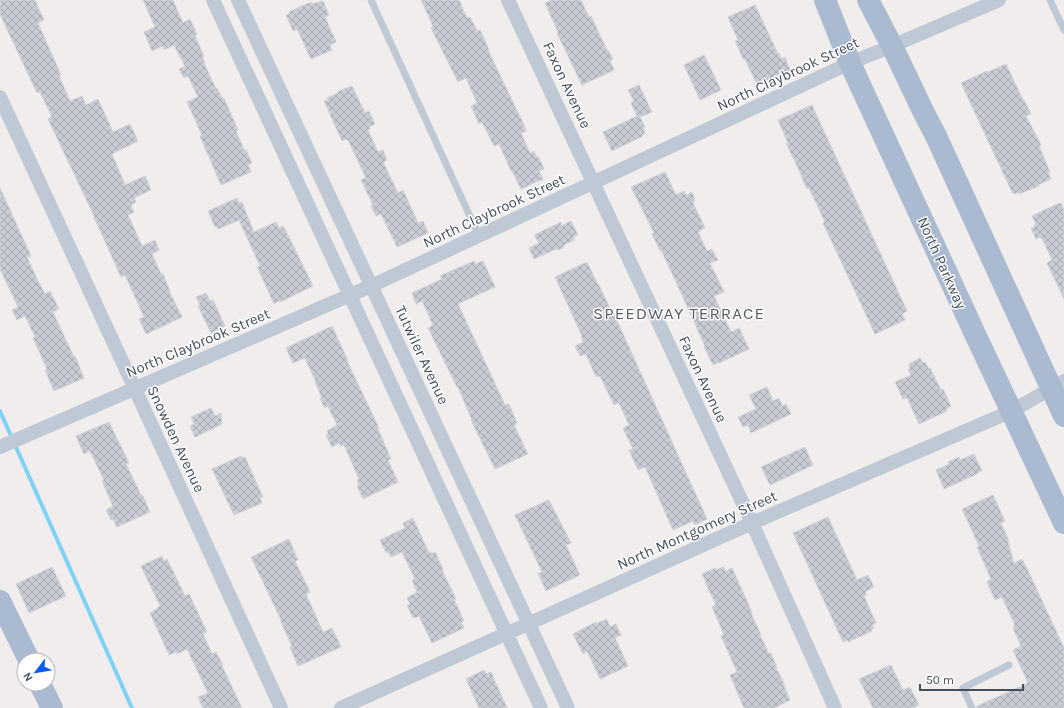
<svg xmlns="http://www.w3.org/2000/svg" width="1064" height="708" viewBox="0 0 1064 708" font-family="Karla,sans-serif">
	<defs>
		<pattern id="building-cross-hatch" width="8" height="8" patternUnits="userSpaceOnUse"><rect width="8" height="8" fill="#c9ccd4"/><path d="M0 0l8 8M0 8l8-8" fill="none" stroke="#a5a8af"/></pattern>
	</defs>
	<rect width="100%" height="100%" fill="#f1eded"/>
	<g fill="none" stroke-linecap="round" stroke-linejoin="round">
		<path stroke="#7ed3f5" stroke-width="4" d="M0,411l132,297"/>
	</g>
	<path fill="url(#building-cross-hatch)" stroke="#d1d3da" d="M0,0h35l9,20 -6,3 23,52 -2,1 11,25 12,-5 4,9 12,-6 15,33 17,-8 8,17 -26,13 13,31 20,-9 6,14 -17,8 2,4 -5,3 3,7 -6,3 14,31 13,-6 4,10 -7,4 9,20h2l7,17h-1l13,26 -36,17 -7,-15 5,-2 -19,-42 -4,2 -22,-49 -5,-10h1l-47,-99 4,-2 -12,-25 -3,1 -32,-68 -5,-11z
		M143,0h30l10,23 7,-4 7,15 -2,2 9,20 -2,1 3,5 -1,1 12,26 1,-1 5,10h2l14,32 -2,1 8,19h2l6,13 -4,2 3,7 -30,13 -21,-49 2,-1 -15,-33 11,-5 -10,-21 -4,2 -5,-9 6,-3 -11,-21 -10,5 -1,-4 -11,5 -8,-19 11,-5z
		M421,0h38l8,18 3,-1 7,14 3,-1 9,20h-1l37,77 1,4 -5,2 9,20 4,-2 2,6 2,-1 6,13 -5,2 4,8 -22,10 -9,-18h-1l-12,-27 -5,2 -12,-24 -3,2 -8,-18 6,-3 -11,-25 -8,4 -27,-54 2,-2z
		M552,0h29l8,17 2,-1 16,34h1l5,9 -3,2 4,9 -32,15 -25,-52 1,-1 -13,-29z
		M323,1l6,14 -4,2 11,25 -6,3 2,5 -21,9 -13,-28 -1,-2 -4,2 -7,-16 4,-1 -1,-2 22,-10 1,2z
		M755,5l23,49 1,-1 2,6 4,-2 5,13 -33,15 -12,-26h-2l-8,-18 3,-1 -10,-23z
		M704,55l17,35 -21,10 -16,-35z
		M1006,64l17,36h1l7,14 -5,2 15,29 -2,1 11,26 -2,1 3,6 -13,6 1,1 -20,8v-2l-6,2 -52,-111 26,-12 1,1z
		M639,85l13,27 -12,5 5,10 -2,1 2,5 -3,2 1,1 -31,15 -9,-19 34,-16 -6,-13 3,-2 -6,-11z
		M352,86l13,27 4,-2 6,13 -6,3 1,2 -2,1 10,22 5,-2 4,10 -4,2 15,31 5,-3 15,33 5,-2 5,12 -31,14 -16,-33 -5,2 -5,-10 2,-1 -12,-25 5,-2 -18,-38h-1l-1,-1 -4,2 -18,-40 4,-1 -1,-2 11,-5 1,-2z
		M812,105l95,206 -5,3 3,6 -30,14 -52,-111 2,-1 -16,-34 -2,1 -9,-21 -12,-25h2l-10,-23z
		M665,172l11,23 8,-4 2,4 6,-3 3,8 -2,3 12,25 -5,2 1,1 -3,1 9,19 5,-2 6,11 -8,3 14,29 -10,4 17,36 8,-4 10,21 -30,14v-1l-6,3 -9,-18 1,-1 -28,-62 -16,-34 -1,1 -8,-17 2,-1 -23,-46z
		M0,188l31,68 -4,1 10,22 8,15 5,-3 9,18 -6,3 21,45 1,-1 9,22 -30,13 -9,-21 2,-1 -14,-31 2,-1 -10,-21 -8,4 -5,-10 6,-3 -18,-38z
		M237,198l2,5 3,-1 12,30 22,-10 3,6 4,-2v2l1,-1 29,59 -33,16 -1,-1 -5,3 -17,-37 3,-1 -21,-46 -21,9 -1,-3 -2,1 -7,-16z
		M1061,203l3,7v89l-17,-36 5,-3 -10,-22 -1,1 -1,-2 -4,2 -5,-11 4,-1 -1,-2 2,-1 -4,-8 25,-12z
		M571,221l7,14 -5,2 1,3 -10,5 -1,3 -5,2 -2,-1 -22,10 -5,-11 10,-5 -5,-8 27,-13v4z
		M474,261l1,3 8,-3 12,26 -37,17 47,101 4,-1 8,19 -3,2 14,29 -33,15 -24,-49h1l-14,-33h-1l-29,-59 5,-3 -11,-24 -6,3 -4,-11 30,-14 -2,-3z
		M587,262l11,23h1l14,30 1,-1 93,205 -12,6 -2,-4 -20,9 -28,-63 -7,3 -9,-20 4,-1 -10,-21 6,-3 -10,-22 -5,2 -14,-29 -4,1 -10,-23 -6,2 -5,-10 8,-4 -2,-6h1l-27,-59z
		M206,293l4,8 3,-1 12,26 -14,7 -13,-27 2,-1 -4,-8z
		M332,326l16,35h-1l32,67 -1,1 13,30 -3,1 10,22 -35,17 -6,-13h2l-1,-2h1l-2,-4 2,-1 -15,-34 -3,1 -2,-3 -7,4 -6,-12 2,-1 -1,-3 10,-6 -9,-19 -3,2 -5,-9 2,-1 -7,-16h1l-11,-24 -12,5 -7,-15z
		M920,358l3,5 2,-1 4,7 1,-1 11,22 2,-1 8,17 -5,3 1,2 -28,13 -12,-26 -4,1 -8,-17 16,-7 -3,-6 2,-1 -1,-4z
		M767,387l6,14 6,-3 3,8 4,-2 5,10 -40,19 -3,-8 -5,2 -5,-10 18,-8 -7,-14z
		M211,408l4,8 6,-3 1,11 -27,13 -5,-11 4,-2 -3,-7z
		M109,422l20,41 -3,1 15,31 1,-1 8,18 -33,15 -4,-8 -2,1 -5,-10 7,-4 -11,-25 2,-1 -14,-29 -6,3 -8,-18z
		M805,447l8,18 -43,20 -9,-18z
		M974,454l8,17 -5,2v1l-33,15 -8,-19 13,-6 -1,-2 11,-5 1,3z
		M241,456l1,2 3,-1 18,40 -3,1 2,5 -28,12 -22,-46z
		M993,495l12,26 -4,2 8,18 -1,1 6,21 8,-4 4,8v-1l38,82v60h-87v-2l51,-23 -15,-33 8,-4 -8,-18 1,-1v-2h1l-13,-28 -7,3 -8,-18 4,-3 -14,-32 2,-1 -17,-37z
		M549,500l22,43 -5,2 14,30 -34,16 -8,-18 4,-1 -27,-57z
		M828,517l29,63 11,-5 6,12 -9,5 2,3 -3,1 12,27 -4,2 2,3 -3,1 1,2 -24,11 -1,-2 -4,2 -50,-109z
		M413,518l16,35 2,-1v2l4,-2 8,17 -1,1 14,29h-2l10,22 -3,1 3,6 -32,15 -13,-27 -4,2v-1l-2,1 -6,-13 3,-1 -3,-6 10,-6 -5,-12 3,-1 -13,-27 -11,5 -3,-5 -2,1 -6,-13 25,-12 -2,-5z
		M289,539l9,21 -3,1 15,31 -4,2 17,38 9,-4 9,19 -43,19 -8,-19 2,-1 -12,-26h1l-30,-63z
		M162,556l2,5 3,-2 18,37 4,-2 18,38 -4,2 9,20 4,-2 7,13 -1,1 20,42h-39l-5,-11 10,-4 -21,-44 -10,5 -1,-2 -7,3 -19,-42 7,-4v-1l3,-2 -19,-40z
		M52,567l14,29 -37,17 -13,-29z
		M723,567l3,4 6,-3 20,44 -1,1 10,22h-1l9,19 2,-1 6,15h-1l9,17 -1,1 6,14 -15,8h-31l-14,-33 7,-3 -16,-36 3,-1 -12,-28 4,-2 -11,-23h1l-4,-8 13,-6 1,2z
		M607,619l3,8 6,-3 5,11 -6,3 13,28 -28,13 -13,-28 -4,3 -10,-20 23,-12v2z
		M891,665l12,25 7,-3 9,18 -6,3h-40l-14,-29z
		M484,670l2,4 5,-2 16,36h-28l-13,-29z"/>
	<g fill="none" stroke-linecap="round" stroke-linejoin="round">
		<path stroke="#bfc9d5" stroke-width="7" d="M371,0l108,236
			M1050,0l14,30
			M972,708l-9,-20 46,-23"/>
		<path stroke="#bfc9d5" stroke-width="14" d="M213,0l328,708
			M238,0l330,708
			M508,0l244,523 83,185
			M0,97l135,292 146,319
			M0,447l371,-161 479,-223 42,-17 107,-46
			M341,708l411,-185 260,-112 52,-30"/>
		<path stroke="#aabad0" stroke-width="22" d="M825,0l25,63 125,271 89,189
			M868,0l24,46 32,67 12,23 128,280
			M0,601l29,59
			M40,684l12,24"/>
	</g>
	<g text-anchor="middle" stroke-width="3" stroke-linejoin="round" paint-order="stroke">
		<g font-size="15" fill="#444f5d" stroke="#fff">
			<text transform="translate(788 74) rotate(-25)" y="5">North Claybrook Street</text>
			<text transform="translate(567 85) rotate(65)" y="5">Faxon Avenue</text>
			<text transform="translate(494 211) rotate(-25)" y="5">North Claybrook Street</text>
			<text transform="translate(942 263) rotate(66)" y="5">North Parkway</text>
			<text transform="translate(198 343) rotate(-23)" y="5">North Claybrook Street</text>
			<text transform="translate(422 355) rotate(65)" y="5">Tutwiler Avenue</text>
			<text transform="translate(703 379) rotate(65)" y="5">Faxon Avenue</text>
			<text transform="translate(176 439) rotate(65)" y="5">Snowden Avenue</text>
			<text transform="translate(697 530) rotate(-24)" y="5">North Montgomery Street</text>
		</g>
		<g font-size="17" letter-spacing="1" fill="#595d63" stroke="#fff">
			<text x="679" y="319">SPEEDWAY TERRACE</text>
		</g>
	</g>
	<g transform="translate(36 672) rotate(239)"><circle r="19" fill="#ffffff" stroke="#b4b9be"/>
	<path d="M0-3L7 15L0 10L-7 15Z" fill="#055bf2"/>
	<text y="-6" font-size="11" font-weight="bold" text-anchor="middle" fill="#444f5d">N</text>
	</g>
	<path d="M920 684v6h103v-6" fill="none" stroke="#444f5d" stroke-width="2"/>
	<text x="926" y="684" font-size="12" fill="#444f5d" stroke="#ffffff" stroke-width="3" paint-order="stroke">50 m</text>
</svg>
